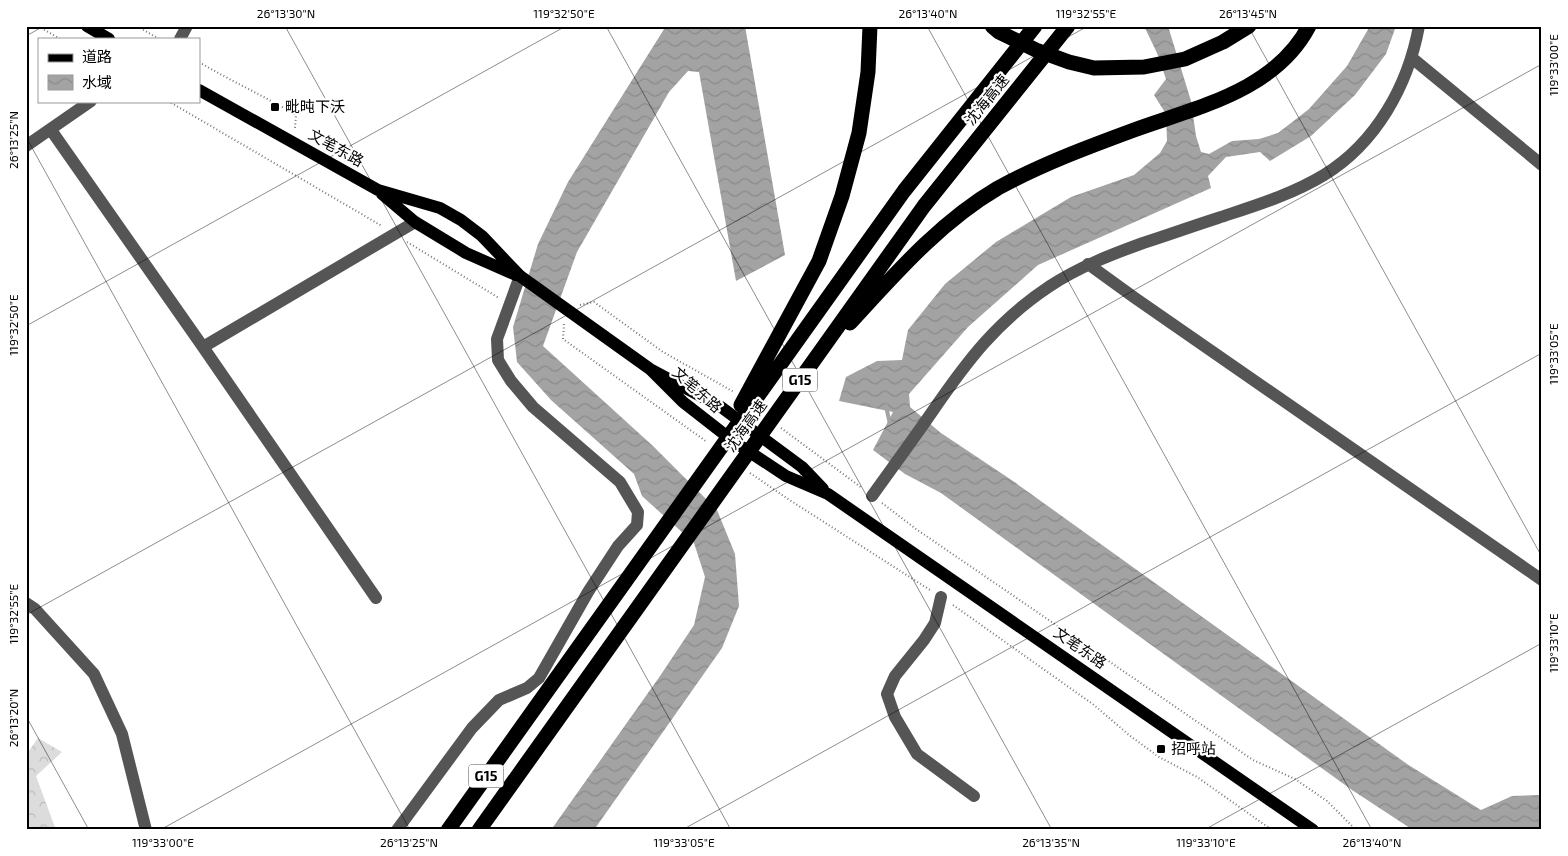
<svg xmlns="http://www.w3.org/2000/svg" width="1568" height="856" viewBox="0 0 1568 856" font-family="'Exo 2','Noto Sans SC',sans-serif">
	<defs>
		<pattern id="forest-crowns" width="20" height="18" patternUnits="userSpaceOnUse" patternTransform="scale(1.25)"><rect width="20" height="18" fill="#dcdcdc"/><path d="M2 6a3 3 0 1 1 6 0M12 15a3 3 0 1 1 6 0" fill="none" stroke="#bbb"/></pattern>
		<pattern id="water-waves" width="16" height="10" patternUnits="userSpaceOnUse" patternTransform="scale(1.25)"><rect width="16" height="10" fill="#a3a3a3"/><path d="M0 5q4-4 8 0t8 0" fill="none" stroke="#8b8b8b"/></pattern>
	</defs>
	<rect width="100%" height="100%" fill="#fff"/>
	<path fill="url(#forest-crowns)" d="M38,738l24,14 -26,24 20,54h-30v-75z"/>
	<path fill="url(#water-waves)" d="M666,26h79l40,229 -49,26 -37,-209 -11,-1 -19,21 -92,160 -34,94 110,100 64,64 18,44 4,52 -17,42 -128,182h-43l109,-154 34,-51 11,-48 -11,-34 -52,-47 -8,-22 -83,-74 -34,-38 -4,-35 25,-83 30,-62z
		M1144,26h24l23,75 5,35 5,16 8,2 23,-13 27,-2 19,-6 31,-24 38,-43 23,-40h26l-10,28 -31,41 -44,41 -41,25 -10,-9 -34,5 -18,19 3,12 -173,77 -70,62 -59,67 1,13 31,26 72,48 394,283 74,46 31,-14 30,-1v35h-129l-61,-40 -411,-297 -36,-19 -32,-24 20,-38 -54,-11 7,-24 31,-16 25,-1 6,-30 37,-46 51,-42 75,-45 63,-22 26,-22 7,-12 -1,-27 -12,-19 12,-16 -9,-26z"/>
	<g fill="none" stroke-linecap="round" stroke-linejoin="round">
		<path stroke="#a3a3a3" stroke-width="4" d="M886,406l4,18"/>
		<path stroke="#777" stroke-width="2" stroke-dasharray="1 2.5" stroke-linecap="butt" d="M38,26l22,13
			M137,26l22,13
			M199,62c32,19 65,34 97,53l-1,13
			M168,101l214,125
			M407,242l92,56
			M580,305l14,-3 69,50 71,40
			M564,324l-1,15 144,103
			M781,428l81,60
			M750,473l38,26 142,91
			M882,503l34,26 337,231 42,19 32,22 29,29
			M953,605l141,100 35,30 30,22 38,20 75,53"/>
		<path stroke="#555" stroke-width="12" d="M180,39l7,-13
			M1412,58l130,107
			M51,130l152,217
			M26,146l65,-45
			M1088,264l47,34 407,282
			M872,496c20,-28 40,-55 60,-84 35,-51 65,-91 118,-126 29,-19 60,-31 93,-43 25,-8 50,-17 75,-25 36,-12 73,-23 106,-43 52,-32 84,-89 95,-149
			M941,597l-6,26 -11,17 -29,36 -8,18 8,23 22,37 57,42
			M376,598l-173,-251 212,-125
			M26,603l9,6 59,65 28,60 24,96
			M397,830l75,-102 27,-28 28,-12 12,-10 49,-86 30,-46 19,-21 1,-13 -18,-30 -87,-75 -22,-26 -13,-21 -1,-21 23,-63"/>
		<path stroke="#000" stroke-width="12" d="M87,26l22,13
			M199,90l179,100 62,18 21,12 21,16 38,40 130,93 71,38 81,60 21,22
			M382,194l33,28 51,31 50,22
			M650,369l33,33 50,39 53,35 42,18 485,336"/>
		<path stroke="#000" stroke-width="15" d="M992,26l7,6 37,18 33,12 25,6 50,-1 41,-8 38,-17 26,-16
			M850,323c45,-49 90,-101 148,-135 44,-24 90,-41 136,-58 63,-23 141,-39 175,-104
			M741,405l78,-144 23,-65 17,-63 9,-61 2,-46
			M448,830l456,-639 131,-165
			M479,830l445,-624 144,-180"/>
	</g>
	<path fill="none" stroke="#000" stroke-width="1" stroke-opacity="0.45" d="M285,26l446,804M606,26l446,804M927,26l445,804M1248,26l294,531M26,36l18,-10M26,137l384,693M26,326l540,-300M26,615l1062,-589M26,716l63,114M160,830l1382,-766M682,830l860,-477M1204,830l338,-187"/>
	<g fill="#000" stroke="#fff" stroke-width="2">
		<rect x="270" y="102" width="10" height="10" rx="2.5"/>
		<rect x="1156" y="744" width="10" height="10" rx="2.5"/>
	</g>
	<g text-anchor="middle" stroke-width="4.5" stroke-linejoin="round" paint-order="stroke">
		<g fill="#fff" stroke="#4c4c4c" stroke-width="1">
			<rect x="782.5" y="368.5" width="35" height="23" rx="4"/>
			<rect x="468.5" y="764.5" width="35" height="23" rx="4"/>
		</g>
		<g font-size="14" font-weight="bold" fill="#000">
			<text x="800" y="385">G15</text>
			<text x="486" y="781">G15</text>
		</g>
		<g font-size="15" fill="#000" stroke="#fff">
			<text transform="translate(987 100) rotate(-51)" y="5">沈海高速</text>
			<text transform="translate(336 148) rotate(29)" y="5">文笔东路</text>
			<text transform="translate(697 390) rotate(42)" y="5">文笔东路</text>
			<text transform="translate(746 426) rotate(-54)" y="5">沈海高速</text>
			<text transform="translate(1080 648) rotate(35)" y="5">文笔东路</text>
		</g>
		<g font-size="15" fill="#000" stroke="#fff" text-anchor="start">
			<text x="285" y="112">毗旽下沃</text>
			<text x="1171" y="754">招呼站</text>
		</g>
	</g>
	<rect width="1568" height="856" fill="none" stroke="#ffffff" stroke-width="55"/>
	<rect x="38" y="38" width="162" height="65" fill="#ffffff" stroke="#999999"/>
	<rect x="48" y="54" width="25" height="8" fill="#000000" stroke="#999999"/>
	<text x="82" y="62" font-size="15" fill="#000000">道路</text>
	<rect x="48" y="75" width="25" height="15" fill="url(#water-waves)" stroke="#999999"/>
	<text x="82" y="88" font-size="15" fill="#000000">水域</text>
	<rect x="28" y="28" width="1512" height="800" fill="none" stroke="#000" stroke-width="2"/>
	<g font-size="12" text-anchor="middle" fill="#000">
		<text x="286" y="18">26°13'30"N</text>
		<text x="564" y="18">119°32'50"E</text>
		<text x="928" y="18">26°13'40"N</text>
		<text x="1086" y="18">119°32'55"E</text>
		<text x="1248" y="18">26°13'45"N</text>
		<text transform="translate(1554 65) rotate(-90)" y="4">119°33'00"E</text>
		<text transform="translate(14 140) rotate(-90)" y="4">26°13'25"N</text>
		<text transform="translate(14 325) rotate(-90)" y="4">119°32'50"E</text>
		<text transform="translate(1554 354) rotate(-90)" y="4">119°33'05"E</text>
		<text transform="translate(14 614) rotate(-90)" y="4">119°32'55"E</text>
		<text transform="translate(1554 643) rotate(-90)" y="4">119°33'10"E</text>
		<text transform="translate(14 718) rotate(-90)" y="4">26°13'20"N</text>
		<text x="163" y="847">119°33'00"E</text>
		<text x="409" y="847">26°13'25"N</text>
		<text x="684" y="847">119°33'05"E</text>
		<text x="1051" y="847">26°13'35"N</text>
		<text x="1206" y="847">119°33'10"E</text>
		<text x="1372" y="847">26°13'40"N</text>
	</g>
</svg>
